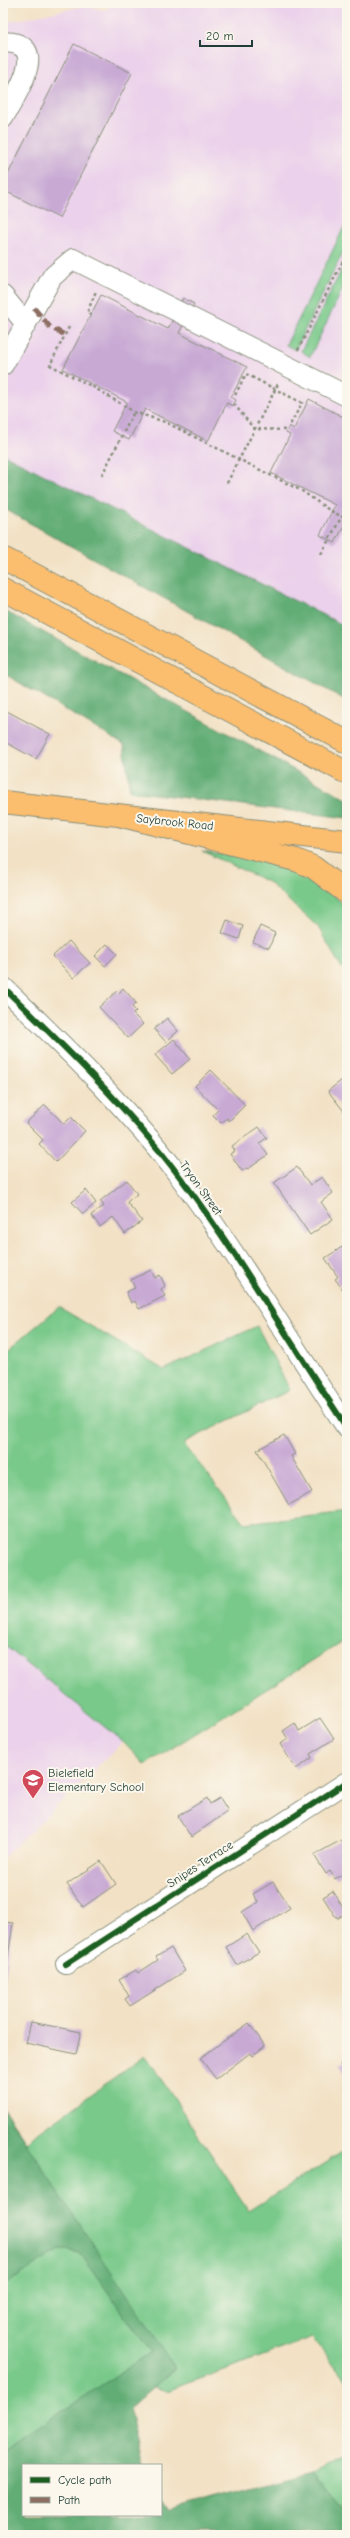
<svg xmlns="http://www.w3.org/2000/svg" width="350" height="2538" viewBox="0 0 350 2538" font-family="'Comic Neue',sans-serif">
	<rect width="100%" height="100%" fill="#fbf7ec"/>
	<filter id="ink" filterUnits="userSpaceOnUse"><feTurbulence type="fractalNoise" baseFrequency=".025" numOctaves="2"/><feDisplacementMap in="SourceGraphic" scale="8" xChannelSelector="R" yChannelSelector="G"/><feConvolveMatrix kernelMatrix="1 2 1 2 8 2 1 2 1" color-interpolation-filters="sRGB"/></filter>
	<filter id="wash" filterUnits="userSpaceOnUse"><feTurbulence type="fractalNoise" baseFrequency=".012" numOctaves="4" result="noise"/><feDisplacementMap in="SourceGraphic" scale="16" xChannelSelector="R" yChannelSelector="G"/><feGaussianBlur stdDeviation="0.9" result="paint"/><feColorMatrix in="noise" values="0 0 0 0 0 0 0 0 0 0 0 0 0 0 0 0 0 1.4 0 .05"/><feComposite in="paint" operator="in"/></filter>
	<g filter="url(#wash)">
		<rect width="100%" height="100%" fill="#f2e1c4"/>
		<path fill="#ebd1eb" d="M115,3h232v624l-344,-173v-431l81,-17 21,4z
			M3,1644l120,98 -120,116z"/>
		<path fill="#79c98a" stroke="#4c835f" d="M347,221v23l-52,106 -9,-5z
			M347,259v21l-37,77 -9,-6z
			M202,851c58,9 104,10 145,58v58l-5,2 -24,-42 -50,-45z
			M59,1307l105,63 93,-44 33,64 -107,53 62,80 102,-12v128l-202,126 -22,-23 -120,-98v-290z
			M145,2055l104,156 98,-62v233l-35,-44 -145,53 -13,-4 20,-19 -110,-167 -61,40v-134l23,35z
			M60,2249l20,4 72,100 -149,98v-165z
			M347,2453v62l-37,-44z"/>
		<path fill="#62ad76" stroke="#407555" d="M3,454l344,173v74l-344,-193z
			M3,610l344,189v19l-217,-27 -6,-46 -121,-72z
			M3,2108l172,260 -46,41 14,56h-120v50h138v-16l7,11 142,-39 37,44v20h-344v-84l148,-99 -71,-99 -20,-4 -57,37z"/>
		<g id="blocks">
			<path fill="#c8a9d4" d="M74,44l58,29 -73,145 -56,-28v-6z
				M101,295l67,34 15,-31 11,6 -15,29 68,34 -16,30 5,3 -3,6 -6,-3 -19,38 -63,-32 -16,31 -17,-9 15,-29 -64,-33z
				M309,399l38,20v101l-12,23 -15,-8 15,-30 -64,-32 19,-38 -4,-2 3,-7 5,3z
				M3,709l47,25 -14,25 -33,-18z
				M227,920l16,6 -4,13 -17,-6z
				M260,926l15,7 -6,15 -16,-6z
				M69,941l21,22 -17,15 -20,-22z
				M107,944l10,10 -12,12 -10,-10z
				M123,988l13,15 -4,4 4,4 -3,3 10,10 -15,14 -29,-31 18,-16 2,2z
				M167,1018l11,13 -12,11 -12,-13z
				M174,1039l16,20 -18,15 -17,-19z
				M211,1070l34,35 -16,16 -2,-3 -6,5 -8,-8 5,-5 -23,-24z
				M342,1080l5,7v28l-19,-24z
				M45,1105l19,19 7,-7 14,14 -29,31 -17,-18 4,-4 -17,-17z
				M259,1127l8,11 -8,5 9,12 -20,14 -1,-1 -5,3 -12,-17 5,-3 -3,-5z
				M297,1167l13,18 12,-8 11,16 -12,9 12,17 -23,16 -36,-52z
				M127,1180l10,14 -10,8 15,19 -17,13 -12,-17 -13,10 -9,-12 13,-9 -4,-5z
				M86,1190l10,13 -13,11 -11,-12z
				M342,1247l5,8v40l-12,-16 3,-2 -13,-19z
				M151,1270l4,8 5,-3 5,11 -4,3 4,7 -26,13 -4,-8 -4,2 -5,-11 9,-4 -4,-8z
				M284,1435l11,19 -4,2 21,36 -23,13 -32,-55z
				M320,1718l14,21 -24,15 2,4 -16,11 -16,-25 8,-5 -5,-8 12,-8 4,8z
				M207,1798l3,6 10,-6 8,13 -37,26 -13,-21z
				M347,1837v34l-12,8 -5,-8 -4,3 -12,-19z
				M101,1861l15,23 -33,23 -16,-23z
				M273,1882l17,26 -37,23 -11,-19 16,-10 -5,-8z
				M333,1891l13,22 -9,6 -14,-22z
				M3,1922l10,1 -9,62h-1z
				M247,1934l12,18 -22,13 -11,-18z
				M171,1948l14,23 -55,35 -5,-7 4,-3 -10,-16 17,-10 2,3 20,-13 -2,-3z
				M31,2022l50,10 -5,22 -50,-11z
				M249,2023l16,23 -13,10 -2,-3 -34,26 -16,-21z
				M347,2061v16l-7,-13z"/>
		</g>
	</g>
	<g filter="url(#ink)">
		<use href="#blocks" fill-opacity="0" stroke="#888f7c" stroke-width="1"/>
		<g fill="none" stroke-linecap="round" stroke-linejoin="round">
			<g stroke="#888f7c" stroke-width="22">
				<path id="minor" d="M3,43c6,-1 13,0 18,3 21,12 -10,57 -18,72
					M3,296l23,28
					M3,365l49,-88 21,-18 274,137
					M3,987c62,60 125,121 177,190 60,80 111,167 167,251
					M66,1964l281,-182"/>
			</g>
			<g stroke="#888f7c" stroke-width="24">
				<path id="major" d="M3,802l344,39"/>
			</g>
			<g stroke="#888f7c" stroke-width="24">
				<path id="highway" d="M3,558l344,184
					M3,589l344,184
					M123,816l173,44 17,7 34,26"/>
			</g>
			<path stroke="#888f7c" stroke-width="2.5" stroke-dasharray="3 3" stroke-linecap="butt" d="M91,315l-4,-2 9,-22
				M69,327l-19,38 45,23 39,24 31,10 137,69 27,19 18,9
				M298,350l49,-97
				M235,395l11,-21 56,29 -12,22
				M234,404l20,25 33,1
				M102,475l32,-63
				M227,483l52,-101
				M321,554l21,-38"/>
			<use href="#minor" stroke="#fff" stroke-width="20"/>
			<use href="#major" stroke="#fbbd6e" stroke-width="22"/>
			<use href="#highway" stroke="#fbbd6e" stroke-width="22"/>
			<path stroke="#8d6e63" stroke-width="5" stroke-dasharray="10 5" stroke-linecap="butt" d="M34,308l16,19 15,8"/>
			<g stroke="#fbf7ec" stroke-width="8">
				<path id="cycleway" d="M3,987c62,60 125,121 177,190 60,80 111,167 167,251
					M66,1964l281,-182"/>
			</g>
			<use href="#cycleway" stroke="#1b5e20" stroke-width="6"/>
		</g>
	</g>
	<defs>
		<g id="school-pin" transform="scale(1.15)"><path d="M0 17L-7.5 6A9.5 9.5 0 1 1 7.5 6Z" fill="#d1495b" stroke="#fbf7ec"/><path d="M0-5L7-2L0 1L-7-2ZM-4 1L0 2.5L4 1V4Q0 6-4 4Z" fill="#fff"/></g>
	</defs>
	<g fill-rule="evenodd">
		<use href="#school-pin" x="33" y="1780"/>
	</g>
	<g text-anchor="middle" stroke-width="4" stroke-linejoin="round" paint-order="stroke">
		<g font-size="12" fill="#1f3d34" stroke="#fbf7ec">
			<text transform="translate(175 822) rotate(6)" y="4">Saybrook Road</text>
			<text transform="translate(201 1188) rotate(54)" y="4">Tryon Street</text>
			<text transform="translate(200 1864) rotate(-33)" y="4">Snipes Terrace</text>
		</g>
		<g font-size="12" fill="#1f3d34" stroke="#fbf7ec" text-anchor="start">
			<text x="48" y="1777">Bielefield<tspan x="48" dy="14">Elementary School</tspan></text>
		</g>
	</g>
	<rect width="350" height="2538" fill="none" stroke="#fbf7ec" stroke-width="16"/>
	<rect x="22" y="2464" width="140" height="52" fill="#fbf7ec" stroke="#a3ada2"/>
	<rect x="30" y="2477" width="20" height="6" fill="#1b5e20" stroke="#a3ada2"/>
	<text x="58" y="2484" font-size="12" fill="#1f3d34">Cycle path</text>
	<rect x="30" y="2497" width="20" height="6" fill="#8d6e63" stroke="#a3ada2"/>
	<text x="58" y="2504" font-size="12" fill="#1f3d34">Path</text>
	<path d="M200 40v6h52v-6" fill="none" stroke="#1f3d34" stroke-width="2"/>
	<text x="206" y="40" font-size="12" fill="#1f3d34" stroke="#fbf7ec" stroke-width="3" paint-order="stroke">20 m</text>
</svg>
